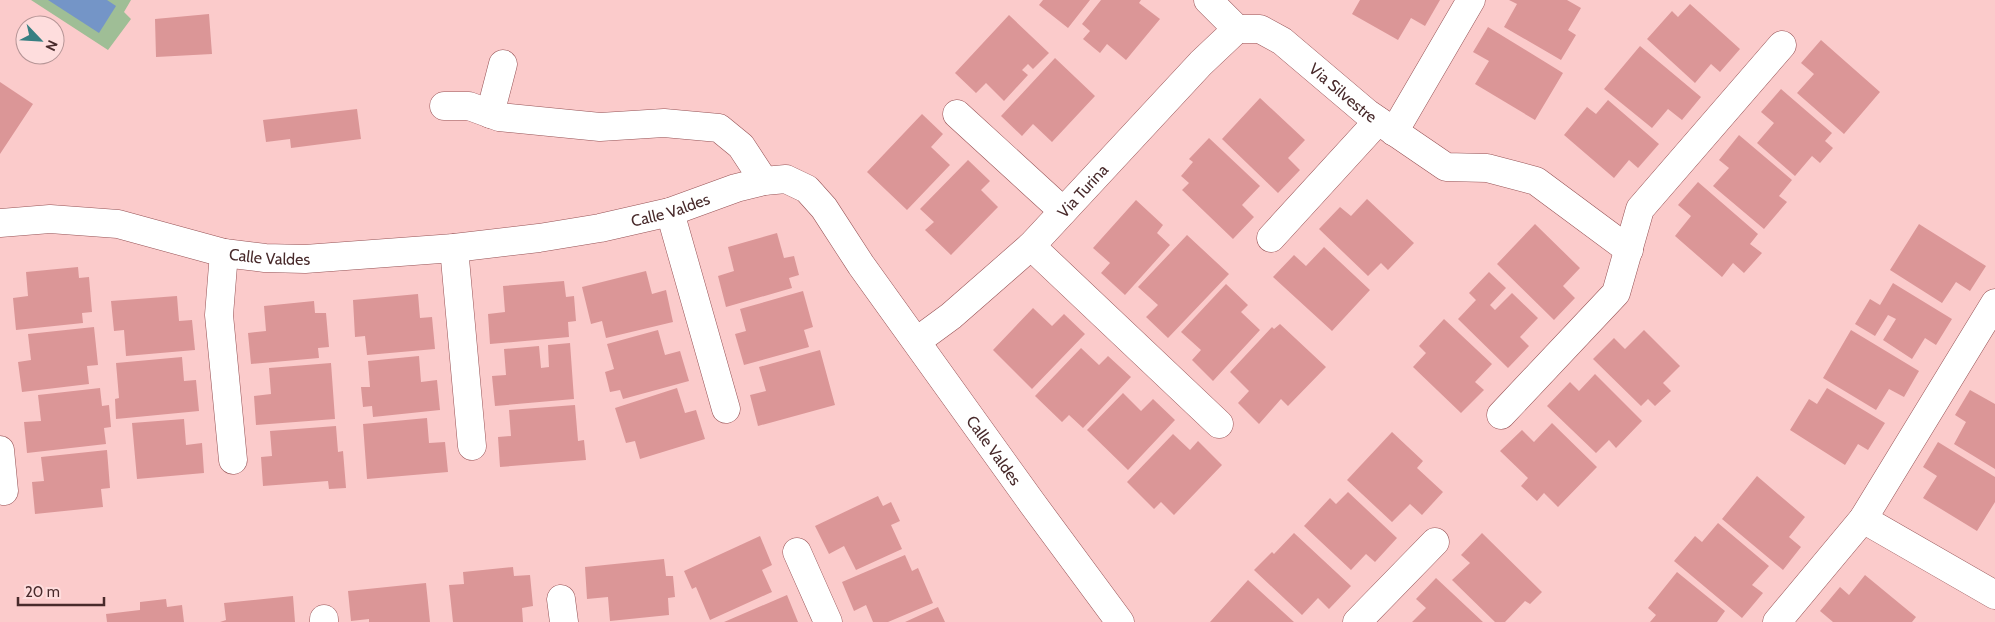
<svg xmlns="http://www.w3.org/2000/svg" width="1995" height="622" viewBox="0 0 1995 622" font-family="Cabin,sans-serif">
	<rect width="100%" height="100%" fill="#fbcbcb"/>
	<path fill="#9fbe96" d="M31,0h100l-7,12 7,7 -23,31z"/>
	<path fill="#7495c7" d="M48,0h59l9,6 -17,27z"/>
	<path fill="#db9697" d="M1043,0h47l-22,28 -29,-23z
		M1101,0h40l-2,3 21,16 -34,41 -19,-16 -7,9 -17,-14 7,-8 -8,-7z
		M1360,0h80l-15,26 -14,-8 -13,22 -46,-26z
		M1509,0h58l14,8 -13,22 8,5 -15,25 -57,-33 13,-23z
		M1690,4l50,45 -20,23 -9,-8 -16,19 -48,-44 25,-28 6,6z
		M209,14l3,40 -56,3 -1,-38z
		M1009,15l40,38 -16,16 -5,-5 -6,6 6,5 -24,26 -18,-18 -10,10 -21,-20z
		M1488,27l75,46 -28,47 -60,-36 14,-23 -16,-9z
		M1821,40l59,52 -36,42 -47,-41 17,-19 -13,-11z
		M1640,46l61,51 -19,23 -14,-11 -16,19 -48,-39z
		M1055,58l40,38 -43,46 -19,-18 -11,12 -21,-20z
		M0,82l33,22 -33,50z
		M1781,89l51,44 -7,8 8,7 -13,15 -8,-7 -17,20 -38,-33 17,-20 -13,-11z
		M1260,98l45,42 -17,18 12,12 -22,23 -56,-54z
		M1608,100l51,44 -21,24 -9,-8 -15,18 -50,-43 23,-28 9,7z
		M357,109l4,30 -70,9 -1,-9 -24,3 -3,-22z
		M922,114l21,20 -12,13 19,18 -43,45 -40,-38z
		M1739,135l53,45 -13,16 8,6 -23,27 -51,-43 16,-18 -10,-8z
		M1209,138l51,48 -18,19 12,12 -21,22 -51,-49 7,-7 -8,-7 12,-14 -4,-3z
		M968,160l22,21 -9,9 17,17 -47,48 -26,-25 9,-8 -14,-13z
		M1698,182l60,52 -8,10 12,9 -18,20 -11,-10 -11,14 -47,-41 16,-20 -13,-11z
		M1367,199l47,44 -26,27 -7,-7 -13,13 -49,-47 21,-22 11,9z
		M1136,200l27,25 -6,8 13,12 -45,50 -24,-22 9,-10 -17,-15z
		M1535,224l45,44 -17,18 12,12 -21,22 -57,-56z
		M1919,224l67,42 -16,25 -14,-9 -14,21 -52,-33z
		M777,233l7,25 10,-2 5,19 -10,3 3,10 -66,19 -8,-31 16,-5 -6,-24z
		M1187,235l42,39 -61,64 -22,-21 12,-12 -20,-18z
		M1324,247l46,43 -38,41 -59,-54 21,-22 12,11z
		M78,267l1,11 10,-1 3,35 -10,1 1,10 -67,7 -3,-32 15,-2 -2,-24z
		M646,271l6,23 14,-4 7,32 -67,16 -4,-17 -11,3 -9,-37z
		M1489,272l17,16 -16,17 5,5 17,-17 26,25 -18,19 9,9 -21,22 -50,-49 18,-19 -7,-7z
		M564,281l2,16 8,-1 2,25 -8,1 1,15 -79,7 -2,-30 17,-2 -2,-26z
		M1893,283l59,36 -16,26 -11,-7 -13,21 -29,-19 13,-21 -8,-4 -13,21 -20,-12 15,-25 10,6z
		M1226,284l22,21 -7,7 19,18 -47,51 -21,-21 9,-10 -20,-18z
		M803,291l10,36 -9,3 5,17 -65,18 -9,-31 11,-3 -6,-22z
		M418,294l2,24 12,-1 3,32 -68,6 -2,-19 -10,1 -2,-37z
		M177,296l2,25 13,-1 3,30 -69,6 -2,-26 -10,1 -3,-30z
		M314,301l1,12h11l3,34 -11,1 1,10 -68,6 -3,-31 18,-2 -2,-25z
		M1033,308l19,18 12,-12 21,20 -53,55 -39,-39z
		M1444,319l48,45 -17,18 9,8 -23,23 -48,-46 13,-14 -7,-7z
		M1280,324l46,43 -38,39 -7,-7 -22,25 -21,-21 11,-12 -19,-19 42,-45 2,2z
		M94,327l4,38 -11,1 2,18 -67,8 -4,-30 13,-2 -3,-26z
		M658,330l7,25 15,-4 9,30 -66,18 -3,-9 -10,2 -5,-20 9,-3 -7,-25z
		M1644,330l36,36 -17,17 8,8 -16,15 -7,-7 -7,7 -48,-47 21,-21 11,11z
		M1851,330l68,41 -15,26 -15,-8 -13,21 -53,-32z
		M570,343l4,56 -79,7 -3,-30 14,-1 -2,-26 35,-3 2,22 8,-1 -1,-22z
		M1081,348l18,17 9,-9 23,21 -48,51 -14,-13 -7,7 -27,-26z
		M820,350l15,55 -77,21 -8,-31 16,-4 -7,-24z
		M419,356l2,26 16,-2 3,30 -67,7 -1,-11 -9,1 -2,-20h9l-2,-26z
		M182,357l2,24 12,-1 3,31 -83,8 -1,-20 4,-1 -3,-35z
		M331,363l4,56 -79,6 -2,-29 17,-2 -2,-26z
		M1595,374l47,47 -26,27 -7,-8 -13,13 -49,-47 23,-24 9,9z
		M100,388l2,18 7,-1 2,22 -7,1 2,16 -79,9 -3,-31 17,-1 -3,-26z
		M677,388l8,25 11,-3 9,29 -65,20 -5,-18 -9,2 -11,-35z
		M1827,388l58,35 -17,27 -10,-6 -13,21 -55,-35 19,-31 8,5z
		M1970,390l25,14v65l-41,-25 12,-22 -11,-7z
		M1123,393l18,18 12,-12 22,21 -47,50 -41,-40z
		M575,405l3,36 6,-1 2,20 -86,7 -2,-30 13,-1 -2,-26z
		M427,418l2,25 16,-1 3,30 -81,7 -4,-55z
		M184,419l2,26 16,-2 2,30 -67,6 -5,-56z
		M1552,423l45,44 -39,40 -14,-14 -7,8 -16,-15 7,-8 -28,-27 22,-21 12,12z
		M336,426l2,26 5,-1 3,37 -17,1 -1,-8 -65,5 -2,-29 11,-1 -2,-25z
		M1392,432l31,29 -6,7 26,24 -21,23 -12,-11 -18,18 -45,-42z
		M1173,434l17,16 8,-9 24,24 -48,50 -13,-13 -7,7 -27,-27z
		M1938,442l57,35v25l-18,29 -54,-33 14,-22 -14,-9z
		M107,450l3,38 -9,1 2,18 -68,7 -3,-32 12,-1 -3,-24z
		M1757,476l48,41 -16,20 12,10 -18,23 -61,-51z
		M1348,492l49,46 -22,24 -9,-8 -15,16 -47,-44 26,-28 6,6z
		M878,496l5,10 8,-4 9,19 -9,4 11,24 -46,21 -12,-24 -15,8 -14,-28z
		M1718,523l51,43 -17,19 11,8 -21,25 -68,-57 21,-25 7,6z
		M1294,533l57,53 -22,23 -11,-11 -16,17 -48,-45 18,-18 2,2z
		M1482,533l60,59 -12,12 -5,-3 -20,21h-10l-43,-42 18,-17 -9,-8z
		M760,536l12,29 -10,5 10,22 -62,28 -14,-33 -4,2 -8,-18z
		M905,555l7,16 6,-3 15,35 -45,19h-15l-7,-17 -12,6 -12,-29z
		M664,559l2,17h7l2,21 -7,1 1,17 -59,6 -2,-24 -21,2 -2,-32z
		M513,567l1,9 16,-1 3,31 -11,2 1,14h-70l-4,-37 15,-1 -1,-12z
		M1677,572l48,39 -8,11h-67l6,-7 -8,-7z
		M1865,575l51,42 -4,5h-79l-13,-11 20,-24 9,8z
		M1436,578l47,44h-71l14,-14 -10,-9z
		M1248,580l46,42h-84z
		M426,583l4,39h-61v-3l-18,2 -3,-30z
		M787,595l11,27h-74z
		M293,596l2,26h-75l6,-2 -2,-17z
		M166,599l1,8 15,-2 2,17h-77l-1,-8 34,-4v-8z
		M938,607l7,15h-40z"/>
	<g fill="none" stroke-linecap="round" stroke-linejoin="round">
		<g stroke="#965255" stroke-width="29">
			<g id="minor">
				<path d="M1208,0l29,29"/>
				<path id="s1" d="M1237,29h23l22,12 85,72 79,54 41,1 49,13 93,69"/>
				<path d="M444,106h25l30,11 101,10 64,-4 55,5 22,18 23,35"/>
				<path d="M490,114l13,-50"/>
				<path d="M957,114l106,97"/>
				<path d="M1394,132l77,-132"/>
				<path d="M670,212l56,197"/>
				<path id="s2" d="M0,223l50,-4 68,5 106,29 41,5 40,1 149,-11 85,-10 61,-10 70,-16 66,-24 28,-7 22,-2 21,10 17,19 37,57 171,238 88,119"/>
				<path d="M1271,238l107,-117"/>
				<path d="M1031,246l188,178"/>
				<path d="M454,248l18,198"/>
				<path d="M224,253l-5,62 14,145"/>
				<path id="s3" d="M917,341l34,-25 80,-70 170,-183 36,-34"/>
				<path d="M1501,415l115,-122 24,-84 142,-164"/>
				<path d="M0,450l4,41"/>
				<path d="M1863,519l132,76"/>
				<path d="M797,552l31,70"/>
				<path d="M561,599l3,23"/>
				<path d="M324,619v3"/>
				<path d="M1357,622l78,-80"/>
				<path d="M1777,622l86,-103 132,-216"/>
			</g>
		</g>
		<use href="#minor" stroke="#fff" stroke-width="28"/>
	</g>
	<g text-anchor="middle" stroke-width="4" stroke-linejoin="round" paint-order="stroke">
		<g font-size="16" fill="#482a2b" stroke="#fedddd">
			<text dy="6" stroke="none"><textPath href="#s1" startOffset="128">Via Silvestre</textPath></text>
			<text dy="6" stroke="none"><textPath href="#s3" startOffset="224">Via Turina</textPath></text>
			<text dy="6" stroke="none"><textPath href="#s2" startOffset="679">Calle Valdes</textPath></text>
			<text dy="6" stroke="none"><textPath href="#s2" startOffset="274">Calle Valdes</textPath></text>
			<text dy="6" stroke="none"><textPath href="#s2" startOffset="1144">Calle Valdes</textPath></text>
		</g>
	</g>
	<g transform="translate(40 40) rotate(115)"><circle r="24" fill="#fedddd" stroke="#b59596"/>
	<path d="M0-4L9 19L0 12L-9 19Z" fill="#377f82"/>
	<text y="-8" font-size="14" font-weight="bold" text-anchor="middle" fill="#482a2b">N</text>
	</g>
	<path d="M18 597v8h86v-8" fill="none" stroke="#482a2b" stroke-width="2.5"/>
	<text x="25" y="597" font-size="15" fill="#482a2b" stroke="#fedddd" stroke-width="4" paint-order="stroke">20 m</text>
</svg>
